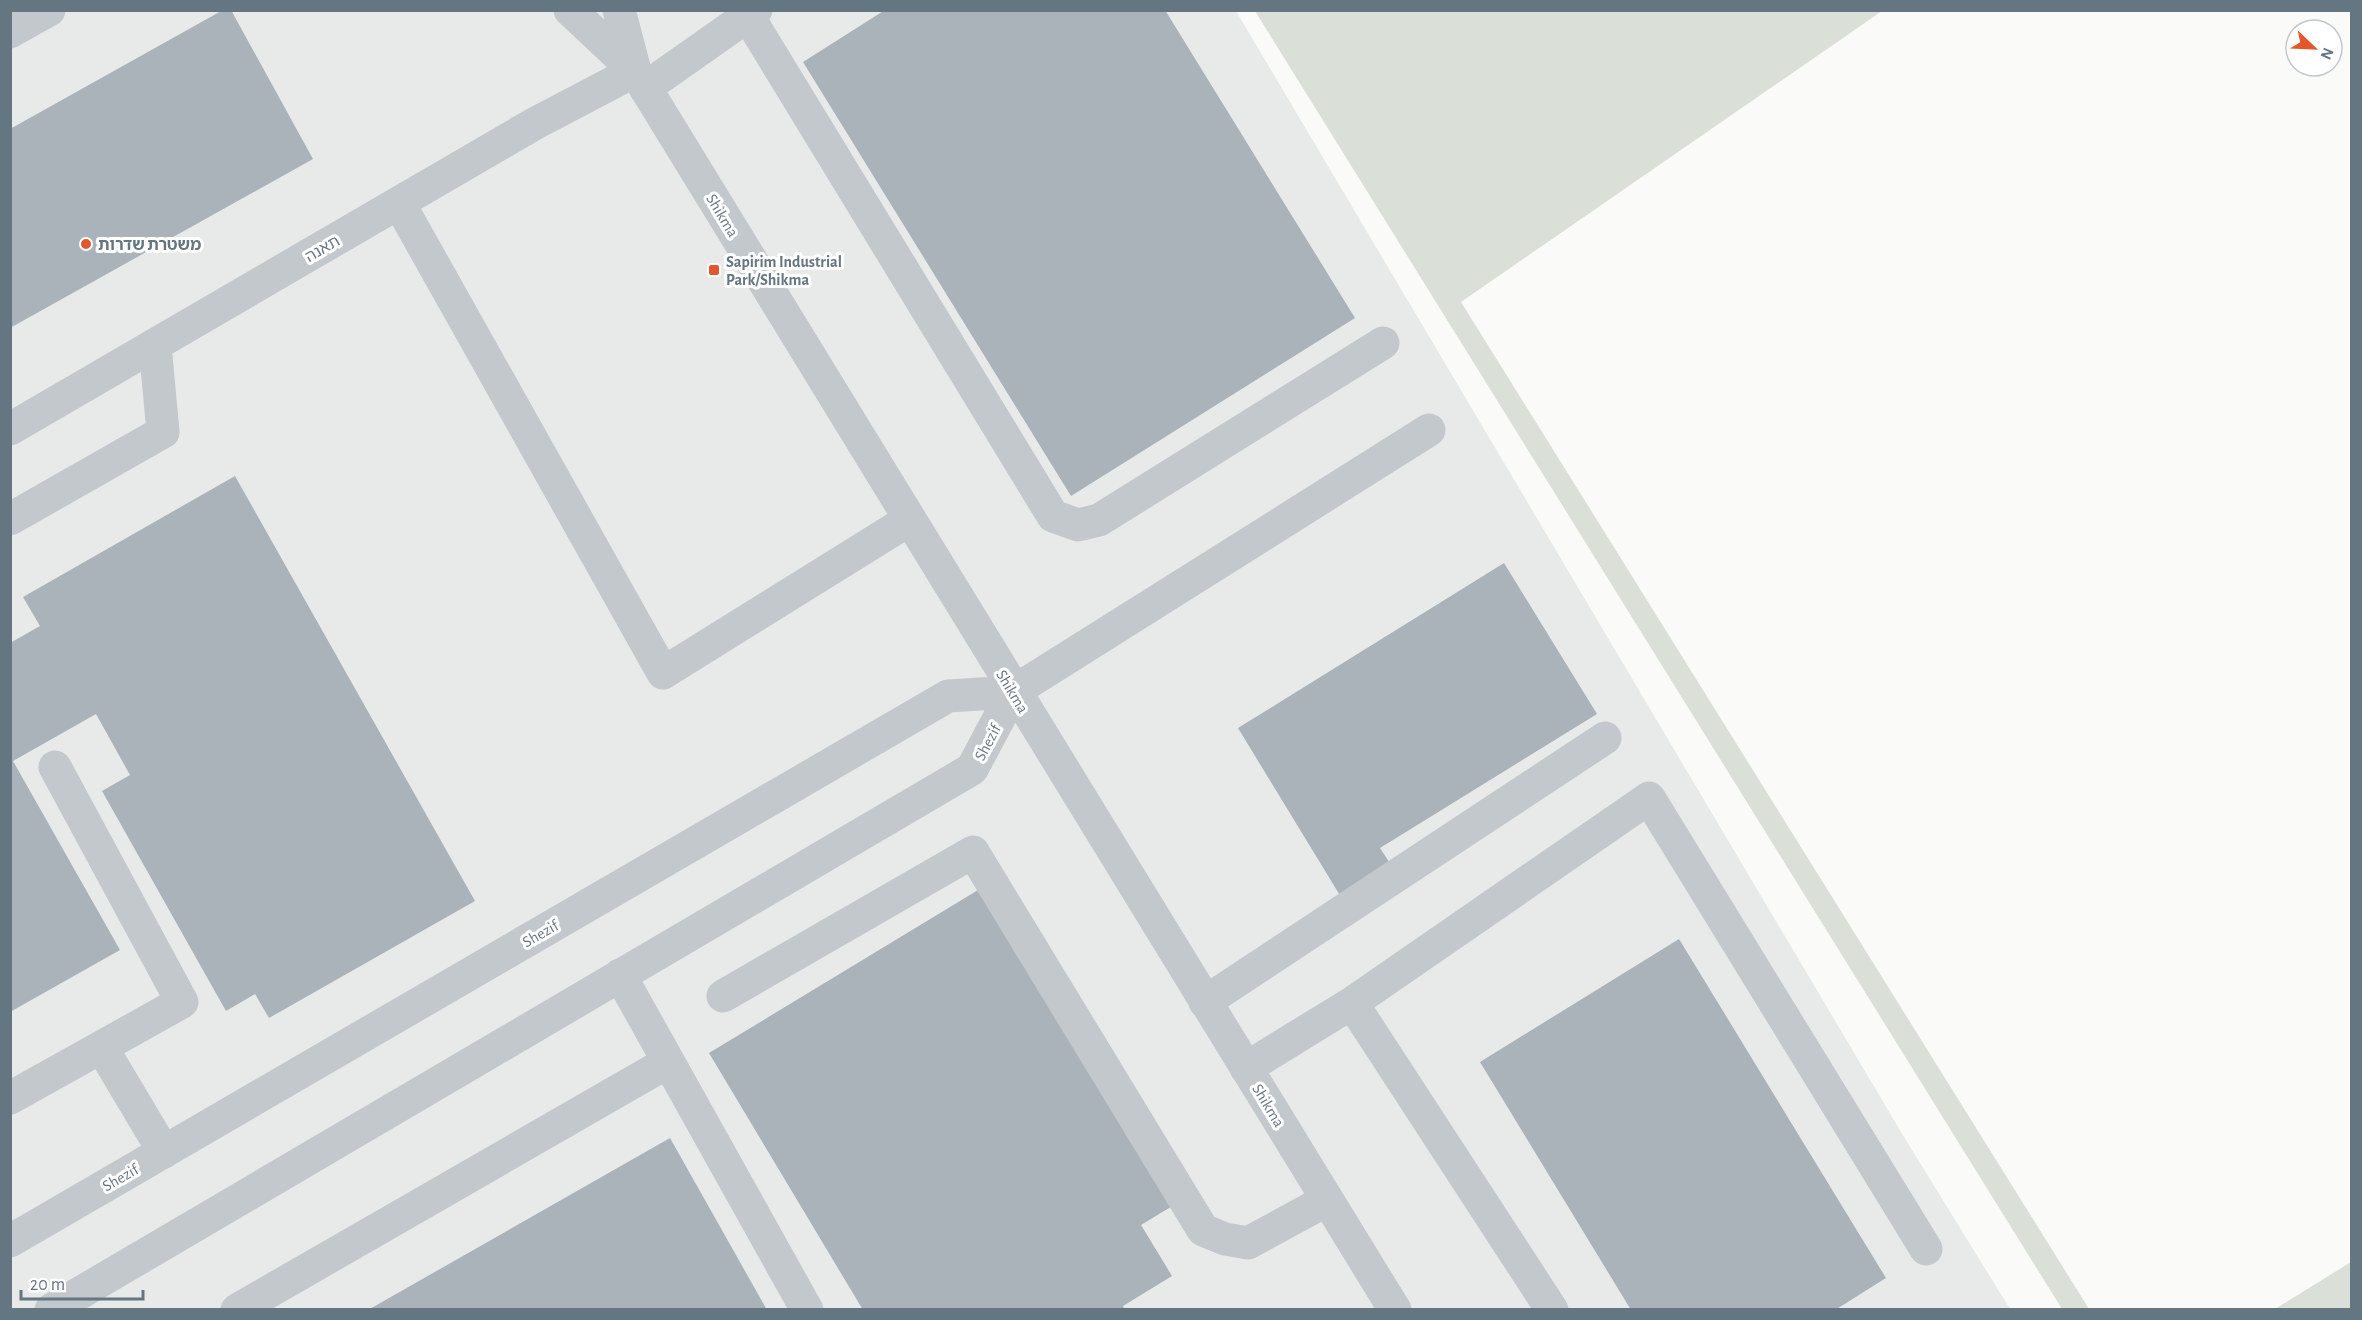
<svg xmlns="http://www.w3.org/2000/svg" width="2362" height="1320" viewBox="0 0 2362 1320" font-family="'Alegreya Sans','Noto Sans Hebrew',sans-serif">
	<rect width="100%" height="100%" fill="#fafaf8"/>
	<path fill="#e8e9e9" d="M10,11h1226l668,1126 106,172h-1999z"/>
	<path fill="#dadfd7" d="M1255,11h627l-421,291 628,1007h-27z
		M2351,1262v47h-76z"/>
	<path fill="#aab3b9" d="M223,10h8l82,149 -303,169v-199z
		M885,10h280l190,308 -284,178 -268,-434z
		M235,476l240,425 -206,117 -14,-24 -29,17 -124,-220 28,-16 -34,-61 -83,47 107,189 -110,62v-369l30,-17 -17,-29z
		M1504,563l93,151 -217,134 15,23 -51,31 -106,-174z
		M988,884l191,318 -38,23 31,51 -49,30 2,4h-262l-154,-257z
		M1679,939l207,339 -51,32h-204l-151,-248z
		M670,1138l97,172h-399z"/>
	<g fill="none" stroke-linecap="round" stroke-linejoin="round">
		<path stroke="#c3c8cc" stroke-width="33" d="M570,10l65,61 760,1239
			M619,10l16,61
			M748,16l305,500 25,9 21,-5 284,-177
			M10,32l39,-22
			M645,88l111,-78
			M399,203l264,470 246,-153
			M10,429l524,-305 101,-53
			M10,519l153,-87 -8,-87
			M620,975l187,335
			M723,996l250,-144 230,378 22,9 23,4 79,-43
			M1205,1002l400,-264
			M1352,1003l200,307
			M102,1048l62,104
			M1246,1068l106,-65 297,-205 277,451
			M10,1098l172,-96 -127,-235
			M10,1241l938,-545 65,-4 416,-262
			M51,1310l921,-541 41,-77
			M237,1310l431,-248"/>
	</g>
	<g fill="#e4572e" stroke="#fff" stroke-width="2">
		<circle cx="86" cy="244" r="6"/>
		<rect x="708" y="264" width="12" height="12" rx="3"/>
	</g>
	<g text-anchor="middle" stroke-width="6" stroke-linejoin="round" paint-order="stroke">
		<g font-size="16" fill="#657683" stroke="#fff">
			<text transform="translate(723 215) rotate(59)" y="6">Shikma</text>
			<text transform="translate(322 248) rotate(-30)" y="6">תאנה</text>
			<text transform="translate(1013 691) rotate(59)" y="6">Shikma</text>
			<text transform="translate(987 742) rotate(-62)" y="6">Shezif</text>
			<text transform="translate(540 933) rotate(-30)" y="6">Shezif</text>
			<text transform="translate(1269 1105) rotate(59)" y="6">Shikma</text>
			<text transform="translate(120 1177) rotate(-30)" y="6">Shezif</text>
		</g>
		<g font-size="16" font-weight="bold" fill="#657683" stroke="#fff" text-anchor="start">
			<text x="98" y="250">משטרת שדרות</text>
			<text x="726" y="267">Sapirim Industrial<tspan x="726" dy="18">Park/Shikma</tspan></text>
		</g>
	</g>
	<rect width="2362" height="1320" fill="none" stroke="#657683" stroke-width="24"/>
	<g transform="translate(2314 48) rotate(113)"><circle r="28" fill="#ffffff" stroke="#c1c8cd" stroke-width="1.5"/>
	<path d="M0-4.5L10 22L0 15L-10 22Z" fill="#e4572e"/>
	<text y="-9" font-size="16" font-weight="bold" text-anchor="middle" fill="#657683">N</text>
	</g>
	<path d="M21 1290v9h122v-9" fill="none" stroke="#657683" stroke-width="3"/>
	<text x="30" y="1290" font-size="18" fill="#657683" stroke="#ffffff" stroke-width="4.5" paint-order="stroke">20 m</text>
</svg>
